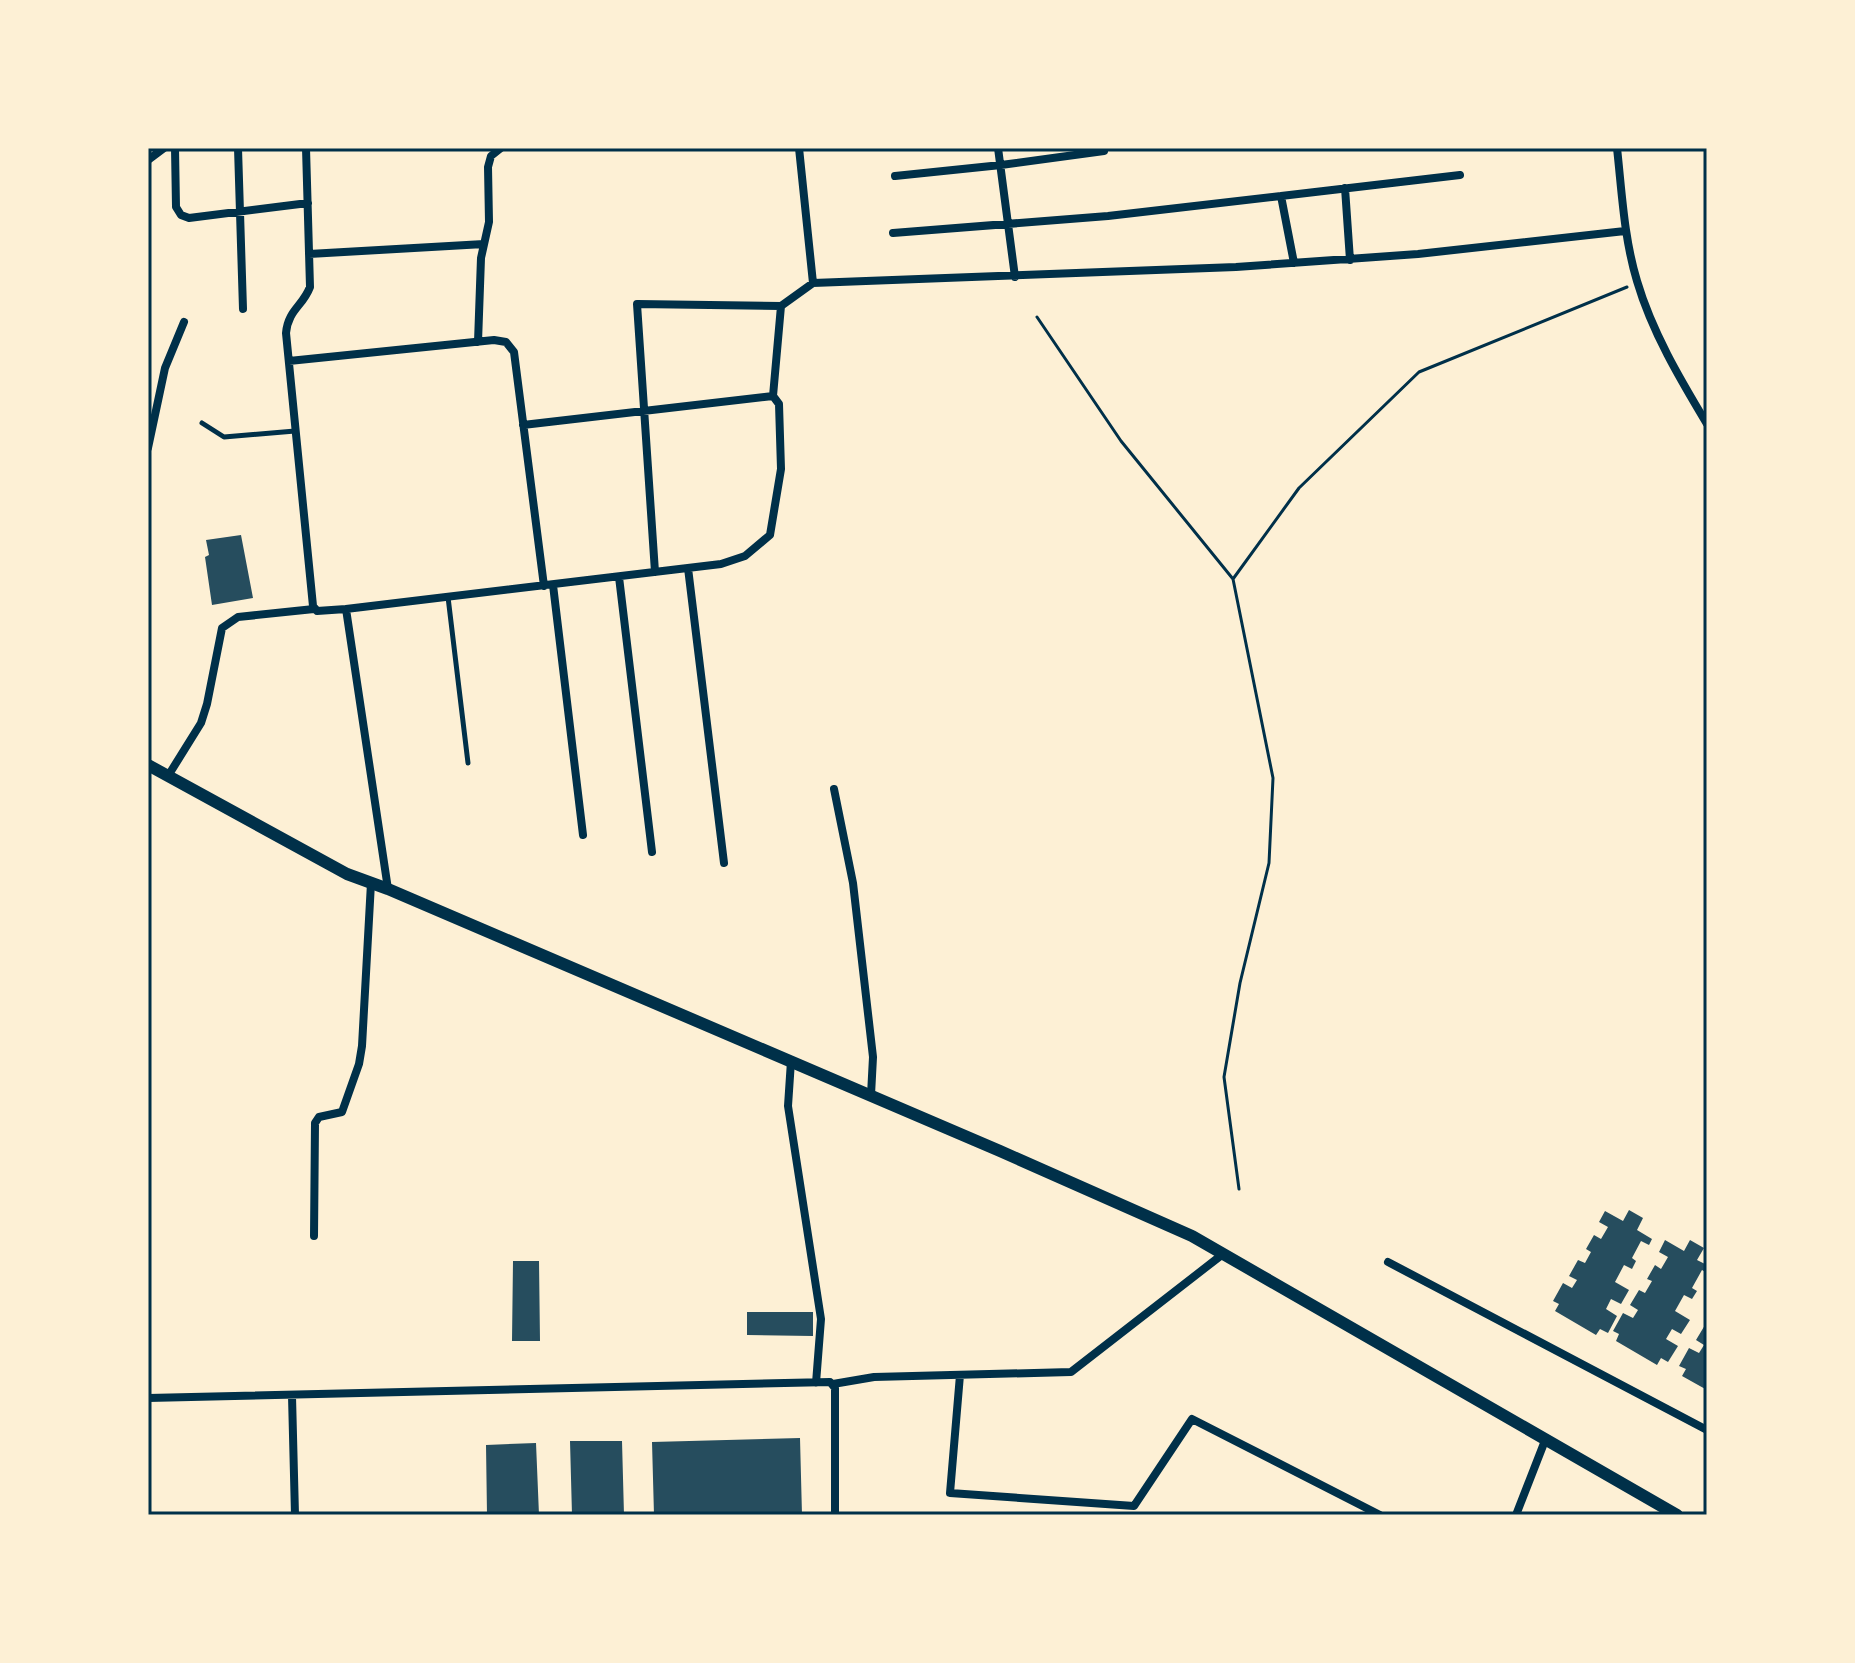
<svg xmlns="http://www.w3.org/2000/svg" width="1855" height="1663" viewBox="0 0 1855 1663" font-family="Montserrat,sans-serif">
	<rect width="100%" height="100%" fill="#fdf0d5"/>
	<path fill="#264d5e" d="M241,535l12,63 -41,7 -7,-48 4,-2 -3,-15z
		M1629,1210l14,8 -6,12 15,9 -3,6 -8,-4 -9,17 4,3 -4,8 -8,-4 -9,17 14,8 -8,14 -10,-5 -5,10 11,7 -9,17 -8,-4 -4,6 -41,-24 4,-7 -6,-3 10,-18 9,5 5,-8 -8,-4 9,-16 7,3 6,-11 -5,-3 8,-14 7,4 7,-12 -9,-5 6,-11 18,10z
		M1665,1240l19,11 6,-11 14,8 -7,12 10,5v8l-5,-3 -10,18 5,3 -5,8 -8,-4 -9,16 15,9 -9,14 -9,-5 -6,10 12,7 -10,16 -7,-4 -4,7 -41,-24 3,-7 -6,-3 10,-18 10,5 5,-8 -8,-5 9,-15 6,3 7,-12 -5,-2 8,-14 6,4 7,-12 -9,-5z
		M513,1261h26l1,80h-28z
		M747,1312h66v24l-66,-1z
		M1705,1325l2,1v64l-25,-14 4,-7 -7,-3 10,-18 10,5 5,-8 -8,-5z
		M800,1438l2,77h-148l-2,-73z
		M570,1441h52l2,74h-52z
		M536,1443l3,72h-52l-1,-70z"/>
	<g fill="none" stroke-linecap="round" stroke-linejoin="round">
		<path stroke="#003049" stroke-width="3" d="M1037,317l84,124 112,138 40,199 -4,85 -29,120 -16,94 15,112
			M1233,579l66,-91 120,-116 208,-85"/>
		<path stroke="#003049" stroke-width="5" d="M202,423l22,14 71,-6
			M448,597l20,166"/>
		<path stroke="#003049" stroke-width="8" d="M175,148l1,59 5,8 8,3 119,-15
			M238,148l5,161
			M306,148l4,139c-7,19 -22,23 -24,46l27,273 4,5 29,-2 42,280
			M799,148l14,135
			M998,148l17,129
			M1617,148c5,45 7,90 20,133 15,51 43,98 70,143
			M148,160l16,-12
			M895,176l106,-11 103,-14
			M1345,188l5,72
			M1281,196l179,-21
			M893,233l215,-17 173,-20 13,67
			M309,254l175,-10
			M781,306l32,-23 423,-16 182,-13 207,-23
			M478,342l3,-84 8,-36 -1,-55 3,-11 10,-8
			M289,361l205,-21 12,2 8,10 30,234
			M523,425l250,-29
			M148,448l17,-80 19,-46
			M688,568l36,295
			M619,577l33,275
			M553,585l30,250
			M346,609l375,-45 24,-8 25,-21 11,-66 -2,-65 -6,-8 8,-90 -144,-2 18,268
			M168,776l33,-53 6,-19 15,-76 16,-11 76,-8
			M834,789l19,94 20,174 -2,38
			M791,1061l-3,45 33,213 -5,64
			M314,1236l1,-113 4,-6 23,-5 17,-48 3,-18 9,-163
			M1388,1262l319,168
			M960,1375l-10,118 184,13 58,-87 188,96
			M833,1384l41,-7 197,-5 152,-118
			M292,1396l3,119
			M148,1398l682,-16 5,6v127
			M1516,1515l30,-77"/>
		<path stroke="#003049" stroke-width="12" d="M148,765l199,109 41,15 612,262 192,85 485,279"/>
	</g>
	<rect width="1855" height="1663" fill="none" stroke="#fdf0d5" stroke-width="300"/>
	<rect x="150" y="150" width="1555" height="1363" fill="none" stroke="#003049" stroke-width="3"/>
</svg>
